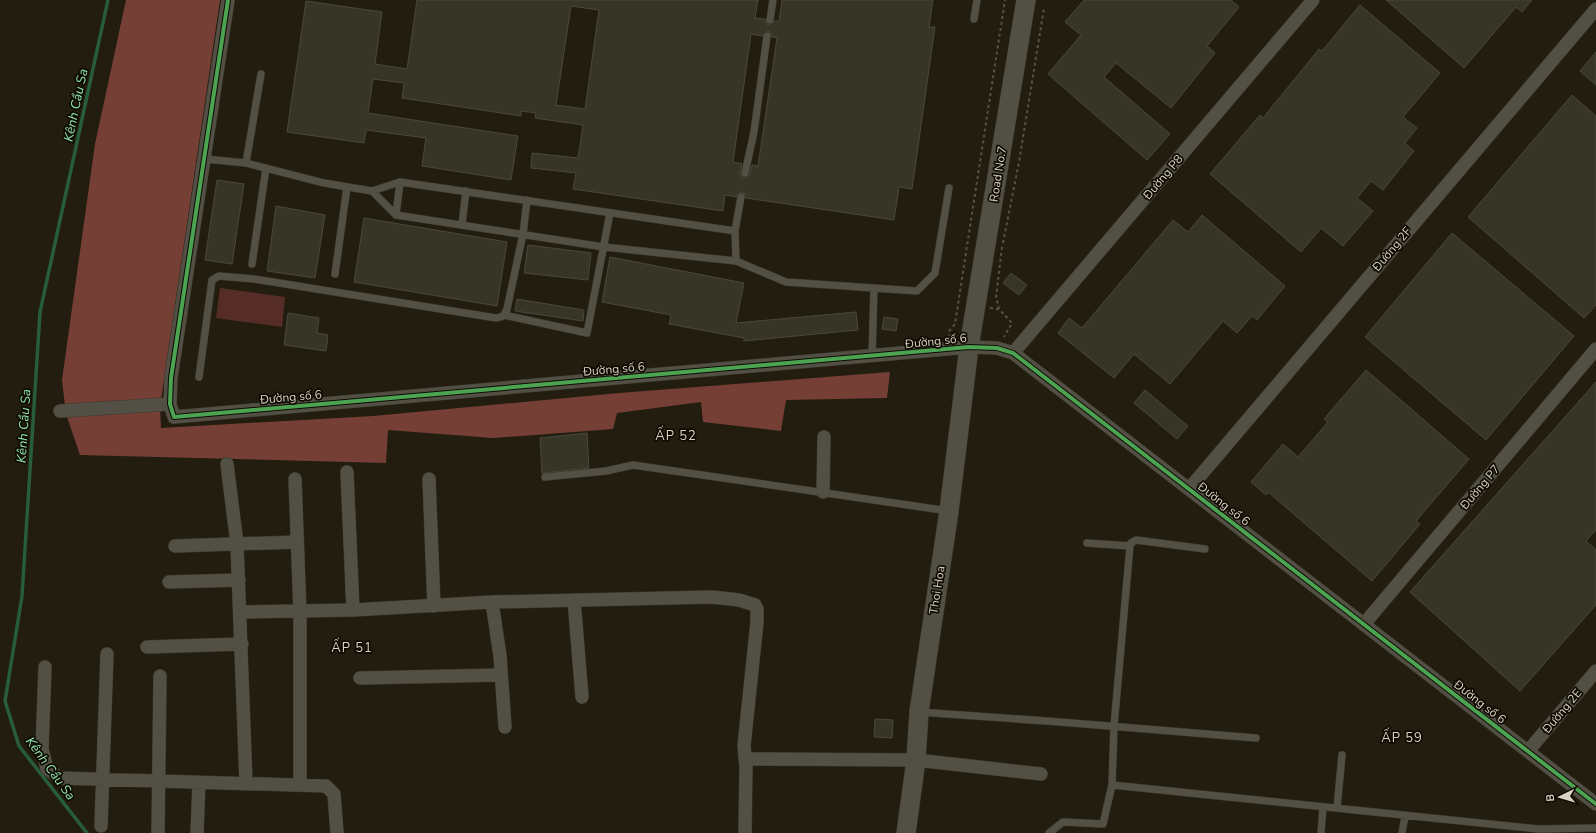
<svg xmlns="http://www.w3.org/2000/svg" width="1596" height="833" viewBox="0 0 1596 833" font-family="'Nunito Sans',sans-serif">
	<rect width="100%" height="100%" fill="#221d0f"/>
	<path fill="#562d26" d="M220,288l65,9 -3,30 -66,-9z"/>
	<path fill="#763f36" d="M126,0h94l-60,407 1,21 212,-12 246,-23 271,-21 -3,26 -101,2 -5,31 -78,-9 -2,-20 -84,11 -4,16 -120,9 -105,-8 -2,33 -306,-8 -14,-41 -4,-34 33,-236z"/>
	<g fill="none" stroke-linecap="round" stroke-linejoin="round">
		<path stroke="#275d39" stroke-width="3.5" d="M87,833l-68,-87 -14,-45 17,-105 18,-284 68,-312"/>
	</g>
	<path fill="#373626" stroke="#49483d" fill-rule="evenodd" d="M417,0h341l-3,18 10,1 2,5 3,1 5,-4h4l3,-21h151l-4,27h6l-23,162 -13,-2 -5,33 -148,-22 -2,-5 -3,-1 -4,2 -1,3 -11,-2 -2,16 -150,-22 3,-16 -45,-5 1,-15 46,5 5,-33 -48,-7 1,-5 -15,-2v5l-119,-18 2,-15 -31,-4 -5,34 150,23 -7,44 -89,-14 4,-28 -60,-8 -2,13 -77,-11 19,-131 76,11 -7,52 32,5zM571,6l28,4 -14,99 -29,-4zM767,31l3,1 2,5 5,1 -19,128 -6,-1 -3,11 -5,2 -4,-4 2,-10 -9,-2 18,-128 11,2z
		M1084,0h147l8,7 -32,39 8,7 -44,55 -55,-45 -12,14 66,57 -23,26 -99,-86 33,-39 -16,-13z
		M1386,0h146l-10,12 -6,-5 -52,61z
		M1360,5l80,68 -37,44 14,11 -12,15 9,8 -31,39 -12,-9 -14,17 16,13 -30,35 -22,-18 -20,24 -91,-78 50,-59 3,3 56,-69 3,2z
		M1596,52v33l-16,-14z
		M1572,95l24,21v189l-12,13 -116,-101z
		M217,180l27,4 -12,80 -27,-4z
		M276,206l49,9 -10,63 -48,-7z
		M1202,215l83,71 -28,34 -5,-4 -15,17 -14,-12 -53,63 -36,-30 -20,24 -56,-45 11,-15 13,10 91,-108 15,12z
		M364,218l143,24 -10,64 -143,-24z
		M1452,233l122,103 -88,104 -121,-103z
		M528,245l63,8 -3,27 -64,-7z
		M610,257l134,26 -8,40 120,-11 2,18 -114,11v-3l-75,-14 2,-9 -69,-13z
		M1011,273l16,12 -8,10 -16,-12z
		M517,299l67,11 -1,11 -68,-10z
		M288,313l31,5 -2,15 11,2 -2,16 -42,-6z
		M884,317l14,2 -2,12 -14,-2z
		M1366,370l103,89 -53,62 4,3 -48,57 -104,-89 -2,3 -15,-13 32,-38 15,13 30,-35 -4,-3z
		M1596,382v148l-10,11 10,9v55l-76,86 -110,-99z
		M1145,390l43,36 -11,13 -43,-36z
		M587,433l2,35 -47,5 -2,-35z
		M875,719l18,1 -1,18 -18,-1z"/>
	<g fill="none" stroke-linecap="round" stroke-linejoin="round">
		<g stroke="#3d392f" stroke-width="8">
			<path id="lane" d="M974,19l3,-19
				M770,20l3,-20
				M205,159l41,4 78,20 48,8 28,-9 335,49
				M246,163l15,-89
				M745,173l9,-41 13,-96
				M372,191l24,24 208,32 132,14 50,21 131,9 18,-18 14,-85
				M396,215l4,-33
				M462,224l4,-33
				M736,261l-1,-30 6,-34
				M252,264l14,-96
				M335,274l12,-87
				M504,315l83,18 23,-120
				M872,357l2,-69
				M199,377l13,-97 7,-4 35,3 242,39c7,-1 8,-2 11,-9l16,-75 4,-34
				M545,477l61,-6 27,-6 316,46
				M1087,543l43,3
				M1205,549l-69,-9 -5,3 -1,3 -16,180 -2,59 426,44 58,-1
				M919,712l141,10 196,16
				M1337,808l5,-53
				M1049,833l14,-11 40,2 9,-39
				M1321,833l2,-26
				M1402,833l3,-17"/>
		</g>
		<g stroke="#3d392f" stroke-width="14">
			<path id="street" d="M228,0l-57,378 -1,26 4,13 795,-70 28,1 16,5 583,451
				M1013,353l300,-353
				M60,411l110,-7
				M227,464l10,80 9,239
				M347,472l6,138
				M295,479l5,133v172
				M429,479l5,127
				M1189,489l407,-480
				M823,492l1,-55
				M175,546l122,-4
				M169,582l70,-2
				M574,600l8,97
				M492,602l8,54 5,71
				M241,612l112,-2 139,-8 220,-5 27,3 16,5 2,4v13l-13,124 2,20 -1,67
				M1364,624l232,-275
				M147,647l95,-3
				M45,667l-3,82 5,20 13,9 266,8 8,8 3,39
				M360,678l141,-3
				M1528,751l68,-80
				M745,759l171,1 125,14
				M101,826l6,-172
				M158,833l2,-157
				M197,833l2,-51"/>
		</g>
		<g stroke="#3d392f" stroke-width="20">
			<path id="secondary" d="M906,833l10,-73 3,-48 30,-201 20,-164 57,-347"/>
		</g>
		<path stroke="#565249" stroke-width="2" stroke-dasharray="3 3" stroke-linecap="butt" d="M1003,243l16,-81 25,-154
			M1002,247l-6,50 3,12 13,14 -8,14
			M990,308l9,1
			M950,337l-1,-6 6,-7 50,-324"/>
		<use href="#lane" stroke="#524f45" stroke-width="7"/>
		<use href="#street" stroke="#524f45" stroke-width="13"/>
		<use href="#secondary" stroke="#524f45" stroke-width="19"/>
		<g stroke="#0f0b03" stroke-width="6">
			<path id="cycleway" d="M228,0l-57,378 -1,26 4,13 795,-70 28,1 16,5 583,451"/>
		</g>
		<use href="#cycleway" stroke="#4ca352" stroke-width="4"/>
	</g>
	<g text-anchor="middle" stroke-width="3.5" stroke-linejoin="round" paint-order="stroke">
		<g font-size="12" fill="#d9d3c4" stroke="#0f0b03">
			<text transform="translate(998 174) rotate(-81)" y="4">Road No.7</text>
			<text transform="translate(1163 177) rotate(-50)" y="4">Đường P8</text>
			<text transform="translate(1392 249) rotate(-50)" y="4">Đường 2F</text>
			<text transform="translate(936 341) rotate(-6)" y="4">Đường số 6</text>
			<text transform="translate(614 369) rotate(-5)" y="4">Đường số 6</text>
			<text transform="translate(291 397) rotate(-5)" y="4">Đường số 6</text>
			<text transform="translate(1480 487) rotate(-50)" y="4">Đường P7</text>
			<text transform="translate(1224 504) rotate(38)" y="4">Đường số 6</text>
			<text transform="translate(937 590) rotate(-81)" y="4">Thoi Hoa</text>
			<text transform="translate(1480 702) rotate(38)" y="4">Đường số 6</text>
			<text transform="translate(1562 711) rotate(-50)" y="4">Đường 2E</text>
		</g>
		<g font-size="13" font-style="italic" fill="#90e6aa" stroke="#0f0b03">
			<text transform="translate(75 105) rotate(-78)" y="5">Kênh Cầu Sa</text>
			<text transform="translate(23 426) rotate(-86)" y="5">Kênh Cầu Sa</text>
			<text transform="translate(51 768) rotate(54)" y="5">Kênh Cầu Sa</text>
		</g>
		<g font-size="13" letter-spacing="1" fill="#d9d3c4" stroke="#0f0b03">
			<text x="676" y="440">ẤP 52</text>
			<text x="352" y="652">ẤP 51</text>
			<text x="1402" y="742">ẤP 59</text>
		</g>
	</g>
	<g transform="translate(1560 797) rotate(265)" stroke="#0f0b03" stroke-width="3" paint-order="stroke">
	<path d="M0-3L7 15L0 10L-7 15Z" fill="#d9d3c4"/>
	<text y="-6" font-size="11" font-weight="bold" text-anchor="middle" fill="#d9d3c4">B</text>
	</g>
</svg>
